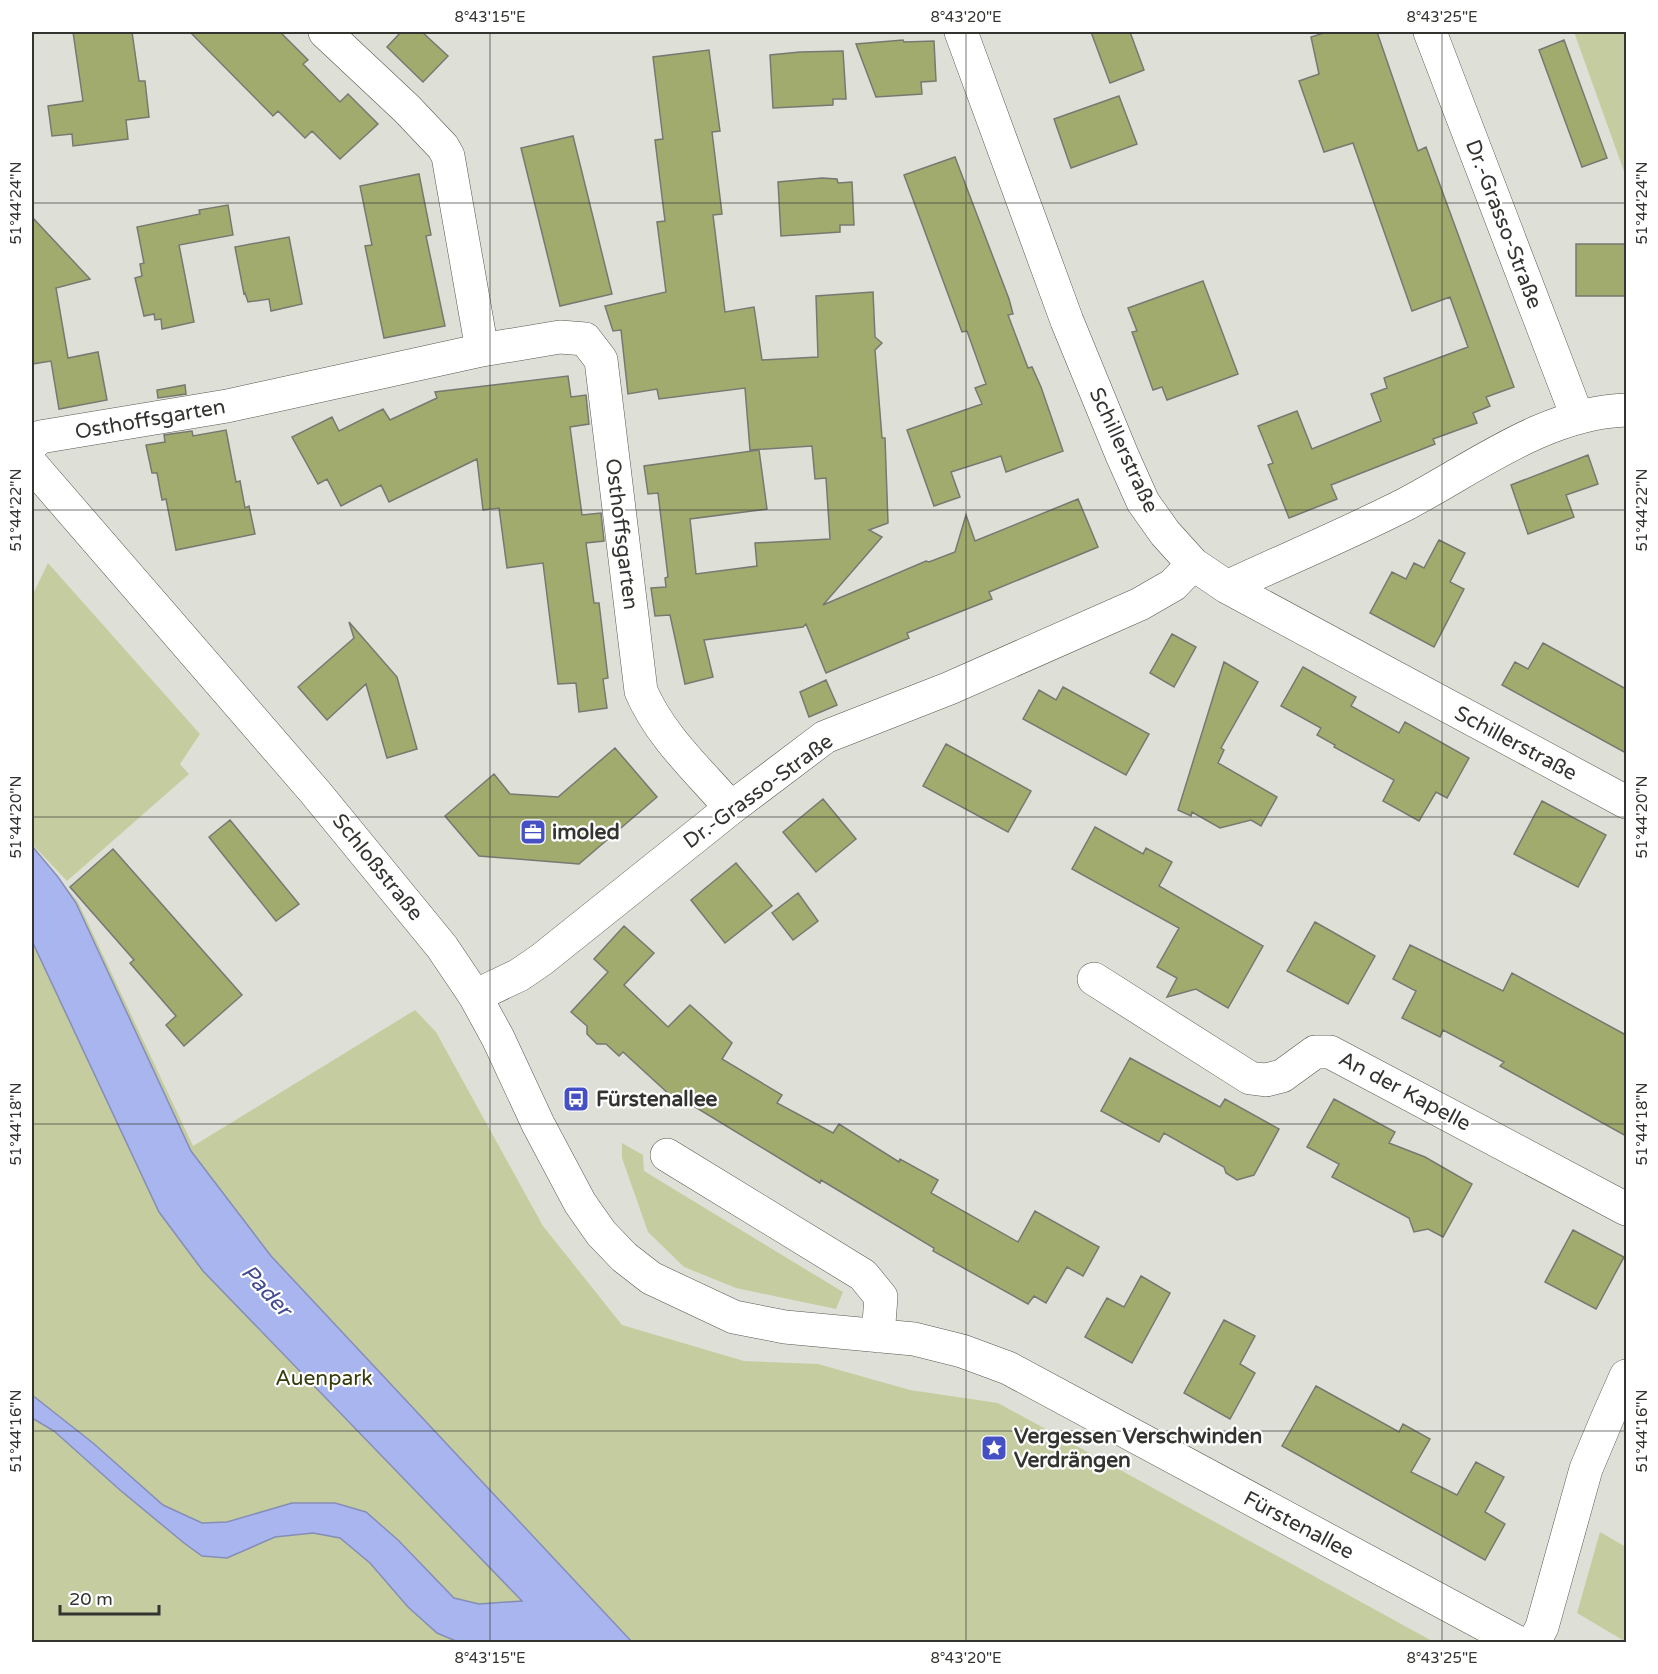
<svg xmlns="http://www.w3.org/2000/svg" width="1658" height="1674" viewBox="0 0 1658 1674" font-family="'Varela Round',sans-serif">
	<rect width="100%" height="100%" fill="#dee0d7"/>
	<path fill="#c5cda0" d="M1574,32h52v145z
		M48,563l152,171 -20,30 9,10 -122,107 -35,-37v-248z
		M32,846l46,56 115,244 222,-136 21,22 107,194 79,99 122,36 74,3 92,26 88,13 436,239h-1402z
		M622,1143l21,12 1,16 199,121 -7,17 -100,-21 -52,-21 -36,-35 -26,-74z
		M1600,1532l26,15v95l-49,-29z"/>
	<path fill="#a8b5ef" stroke="#858eb6" stroke-width="1.5" d="M32,846l26,31 18,26 115,248 80,105 361,386h-174l-21,-9 -29,-26 -38,-44 -30,-25 -27,-5 -38,4 -48,21 -25,-2 -18,-13 -64,-53 -66,-59 -22,-13v-23l61,48 70,62 39,18 25,-1 65,-19h43l31,9 32,28 56,58 25,6 43,-3 -319,-330 -44,-59 -127,-271z"/>
	<path fill="#a2ab6e" stroke="#777971" stroke-width="1.5" d="M73,32h59l7,49h6l4,36 -23,3 2,19 -55,7 -1,-12 -20,2 -4,-30 35,-5z
		M190,32h90l28,28 -5,4 37,38 8,-8 30,30 -38,35 -28,-28 -7,7 -27,-27 -5,5z
		M401,32h21l26,24 -25,26 -36,-35z
		M1091,32h39l14,38 -34,13z
		M1327,32h50l41,119 8,-4 88,240 -28,10 4,9 -17,7 4,10 -44,16 2,5 -104,41 6,14 -48,19 -21,-53 5,-2 -15,-37 39,-15 15,38 69,-28 -10,-27 16,-6 -3,-10 84,-31 -18,-50 -38,14 -59,-168 -29,9 -25,-71 20,-7 -8,-37z
		M903,40l1,2 30,-1 2,40 -15,1 1,12 -46,3 -20,-53z
		M1564,40l43,118 -25,9 -43,-117z
		M709,50l11,81 -8,1 10,82 -9,1 12,97 29,-5 8,53 56,-3 -2,-61 57,-4 2,45 7,6 -7,7 7,88h3l3,85 -19,7 13,7 -59,68 103,-44 3,1 26,-10 11,-37 9,26 103,-42 20,48 -109,45 3,7 -85,34 2,5 -83,35 -20,-49 -3,3 -99,13 9,37 -28,7 -15,-69 -15,1 -4,-28 15,-1 -1,-9 3,-1 -10,-84 -10,1 -4,-28 115,-16 8,59 -77,10 6,55 61,-8 -2,-23 75,-4 -4,-61 -11,1 -3,-33 -62,4 -5,-62 -86,11 -2,-10 -29,5 -7,-64 -8,1 -8,-25 61,-14 -9,-70 8,-1 -10,-81 8,-1 -10,-82z
		M843,51l3,48h-13v6l-60,3 -3,-53 30,-3z
		M1119,96l18,48 -66,24 -17,-49z
		M573,136l39,158 -52,12 -39,-158z
		M955,157l54,142 4,15 -5,1 20,53 4,-1 9,20 22,64 -57,21 -5,-16 -50,16 9,25 -26,9 -27,-76 75,-26 -7,-16 11,-4 -19,-53 -5,1 -58,-157z
		M419,174l12,61 -5,1 19,90 -61,12 -19,-92 7,-1 -12,-59z
		M822,178l15,1 1,4 14,-1 2,43h-14v7l-59,4 -3,-54z
		M228,205l5,30 -54,10 15,77 -32,7 -1,-10 -6,1 -1,-6 -10,2 -9,-38 7,-2 -2,-12 4,-1 -7,-36 63,-13 -1,-4z
		M32,217l58,62 -34,9 12,70 30,-6 9,48 -48,9 -8,-48 -19,3z
		M289,237l13,67 -31,7 -2,-12 -21,3 -3,-9 -1,1 -9,-47z
		M1576,244h50v52h-50z
		M1203,281l35,93 -71,26 -5,-13 -9,3 -21,-58 5,-1 -9,-23z
		M568,376l3,21 15,-2 3,29 -19,3 12,88 19,-2 3,28 -18,2 8,60h5l9,75 -5,1 4,29 -28,4 -3,-29 -18,1 -15,-121 -36,5 -8,-60 -16,2 -6,-51 -88,43 -8,-17 -40,21 -14,-27 -9,5 -26,-47 40,-20 7,14 44,-22 7,11 47,-22 -2,-6z
		M185,385l1,9 -28,4 -1,-8z
		M226,430l10,52 4,-1 5,27 4,-2 6,28 -79,16 -10,-51 -4,1 -5,-27h-5l-6,-28 19,-3 -1,-7 28,-4 1,5z
		M1588,455l10,29 -32,11 8,22 -46,17 -17,-49z
		M1439,540l26,13 -15,29 14,7 -30,58 -64,-34 22,-41 14,7 8,-16 10,5z
		M349,622l48,55 20,72 -30,9 -21,-74 -39,36 -29,-33 56,-49z
		M1172,634l24,13 -22,40 -24,-14z
		M1543,643l83,46v64l-124,-68 13,-23 13,7z
		M1224,662l34,20 -37,66 3,2 -6,13 59,34 -16,29 -10,-6 -31,8 -28,-16 -1,4 -13,-6z
		M1303,667l53,30 -5,9 48,27 6,-11 64,36 -22,40 -11,-6 -17,29 -36,-20 11,-21 -60,-33 1,-2 -18,-10 4,-7 -40,-22z
		M826,680l11,25 -28,12 -9,-25z
		M1063,687l86,47 -23,41 -103,-56 16,-29 17,10z
		M946,744l85,47 -23,41 -85,-46z
		M615,748l42,49 -78,67 -100,-8 -34,-40 49,-42 16,20 48,3z
		M823,799l33,40 -40,33 -33,-40z
		M1542,801l64,34 -28,52 -64,-33z
		M230,820l69,84 -23,17 -67,-84z
		M1095,827l48,27 3,-6 26,14 -13,24 104,60 -35,62 -32,-19 -29,8 10,-19 -20,-11 22,-39 -107,-59z
		M113,849l129,146 -58,51 -18,-21 10,-9 -46,-53 4,-3 -64,-73z
		M736,863l36,43 -47,37 -34,-43z
		M798,893l20,28 -25,19 -21,-27z
		M1315,922l60,34 -27,48 -61,-33z
		M624,926l30,27 -30,32 44,42 22,-22 42,38 -10,16 60,36 -5,8 56,30 6,-9 60,38 1,-3 38,21 -7,13 87,49 17,-31 64,36 -16,29 -16,-9 -21,36 -12,-7 -6,8 -95,-53 1,-3 -113,-68 -1,3 -133,-81 -5,4 -59,-54 -4,4 -13,-12h-9l-10,-10v-8l-16,-14 37,-40 -14,-13z
		M1410,945l93,46 9,-18 114,62v101l-126,-70 4,-4 -61,-32 -3,7 -38,-19 14,-27 -23,-12z
		M1130,1058l90,49 5,-8 54,30 -25,46 -17,5 -11,-7 -2,-6 -60,-34 -5,9 -58,-31z
		M1334,1099l61,33 -6,11 36,14 47,27 -29,53 -15,-8 -14,3 -5,-14 -77,-41 7,-13 -32,-17z
		M1573,1230l51,27 -28,52 -51,-27z
		M1141,1276l29,17 -38,70 -47,-26 22,-39 17,9z
		M1224,1320l31,16 -15,28 15,9 -25,46 -46,-26z
		M1316,1386l83,46 4,-8 27,15 -19,33 46,23 19,-33 28,15 -19,35 20,12 -20,36 -203,-114z"/>
	<g fill="none" stroke-linecap="round" stroke-linejoin="round">
		<g stroke="#565850" stroke-width="34">
			<path id="minor" d="M325,32l82,77 36,38 5,9 34,194
				M961,32l106,289 55,134 21,47 22,31 28,31 34,23 399,215
				M1430,32l147,384
				M32,444l8,-7 187,-31 255,-56 78,-13 25,2 16,21 40,331c19,45 58,80 90,117
				M32,465l283,327 127,155 33,49 23,42 40,86 42,79 21,30 23,24 27,21 83,39 51,10 129,12 48,12 46,17 509,274
				M1227,587c60,-28 120,-53 179,-83 70,-37 139,-91 220,-94
				M1094,979l156,99 16,2 16,-4 33,-24h15l296,157
				M475,996l44,-21 22,-15 190,-152 94,-71 125,-49 190,-84 33,-19 20,-21
				M667,1155l196,120 18,22 -3,39
				M1534,1642l8,-15 44,-158 21,-50 19,-43"/>
		</g>
		<use href="#minor" stroke="#fff" stroke-width="33"/>
	</g>
	<path fill="none" stroke="#333330" stroke-width="1.5" stroke-opacity="0.45" d="M490,32v1610M966,32v1610M1442,32v1610M32,203h1594M32,510h1594M32,817h1594M32,1124h1594M32,1431h1594"/>
	<defs>
		<g id="office-square" transform="scale(1.35)"><rect x="-9" y="-9" width="18" height="18" rx="4" fill="#4650c5" stroke="#fff"/><path d="M-6-3h4V-5.5h4V-3h4V5H-6ZM-1-4.5V-3h2v-1.5ZM-6 0V1H6V0Z" fill="#fff"/></g>
		<g id="bus-square" transform="scale(1.35)"><rect x="-9" y="-9" width="18" height="18" rx="4" fill="#4650c5" stroke="#fff"/><path d="M-5-6H5V4H4V6H2V4H-2V6H-4V4H-5ZM-3.5-4V0h7V-4ZM-3.5 1.2v1.5H-2V1.2ZM2 1.2v1.5H3.5V1.2Z" fill="#fff"/></g>
		<g id="sight-square" transform="scale(1.35)"><rect x="-9" y="-9" width="18" height="18" rx="4" fill="#4650c5" stroke="#fff"/><path d="M0-6L1.8-2.2L6-1.7L2.9 1.2L3.7 5.4L0 3.3L-3.7 5.4L-2.9 1.2L-6-1.7L-1.8-2.2Z" fill="#fff"/></g>
	</defs>
	<g fill-rule="evenodd">
		<use href="#office-square" x="533" y="832"/>
		<use href="#bus-square" x="576" y="1099"/>
		<use href="#sight-square" x="994" y="1448"/>
	</g>
	<g text-anchor="middle" stroke-width="4.5" stroke-linejoin="round" paint-order="stroke">
		<g font-size="21" fill="#333330" stroke="#fff">
			<text transform="translate(1504 224) rotate(69)" y="7">Dr.-Grasso-Straße</text>
			<text transform="translate(150 419) rotate(-10)" y="7">Osthoffsgarten</text>
			<text transform="translate(1124 450) rotate(65)" y="7">Schillerstraße</text>
			<text transform="translate(622 534) rotate(83)" y="7">Osthoffsgarten</text>
			<text transform="translate(1516 743) rotate(28)" y="7">Schillerstraße</text>
			<text transform="translate(758 791) rotate(-36)" y="7">Dr.-Grasso-Straße</text>
			<text transform="translate(378 867) rotate(51)" y="7">Schloßstraße</text>
			<text transform="translate(1405 1091) rotate(28)" y="7">An der Kapelle</text>
			<text transform="translate(1299 1525) rotate(28)" y="7">Fürstenallee</text>
		</g>
		<g font-size="21" font-weight="bold" fill="#333330" stroke="#fff" text-anchor="start">
			<text x="552" y="839">imoled</text>
			<text x="596" y="1106">Fürstenallee</text>
			<text x="1014" y="1443">Vergessen Verschwinden<tspan x="1014" dy="24">Verdrängen</tspan></text>
		</g>
		<g font-size="21" fill="#353b0a" stroke="#fff">
			<text x="324" y="1385">Auenpark</text>
		</g>
		<g font-size="22" font-style="italic" fill="#404a8f" stroke="#fff">
			<text transform="translate(267 1290) rotate(47)" y="8">Pader</text>
		</g>
	</g>
	<rect width="1658" height="1674" fill="none" stroke="#ffffff" stroke-width="66"/>
	<path d="M60 1605v9h99v-9" fill="none" stroke="#333330" stroke-width="3"/>
	<text x="69" y="1605" font-size="18" fill="#333330" stroke="#ffffff" stroke-width="4.5" paint-order="stroke">20 m</text>
	<rect x="33" y="33" width="1592" height="1608" fill="none" stroke="#333330" stroke-width="2"/>
	<g font-size="15" text-anchor="middle" fill="#333330">
		<text x="490" y="22">8°43'15"E</text>
		<text x="966" y="22">8°43'20"E</text>
		<text x="1442" y="22">8°43'25"E</text>
		<text transform="translate(16 203) rotate(-90)" y="5">51°44'24"N</text>
		<text transform="translate(1642 203) rotate(-90)" y="5">51°44'24"N</text>
		<text transform="translate(16 510) rotate(-90)" y="5">51°44'22"N</text>
		<text transform="translate(1642 510) rotate(-90)" y="5">51°44'22"N</text>
		<text transform="translate(16 817) rotate(-90)" y="5">51°44'20"N</text>
		<text transform="translate(1642 817) rotate(-90)" y="5">51°44'20"N</text>
		<text transform="translate(16 1124) rotate(-90)" y="5">51°44'18"N</text>
		<text transform="translate(1642 1124) rotate(-90)" y="5">51°44'18"N</text>
		<text transform="translate(16 1431) rotate(-90)" y="5">51°44'16"N</text>
		<text transform="translate(1642 1431) rotate(-90)" y="5">51°44'16"N</text>
		<text x="490" y="1663">8°43'15"E</text>
		<text x="966" y="1663">8°43'20"E</text>
		<text x="1442" y="1663">8°43'25"E</text>
	</g>
</svg>
